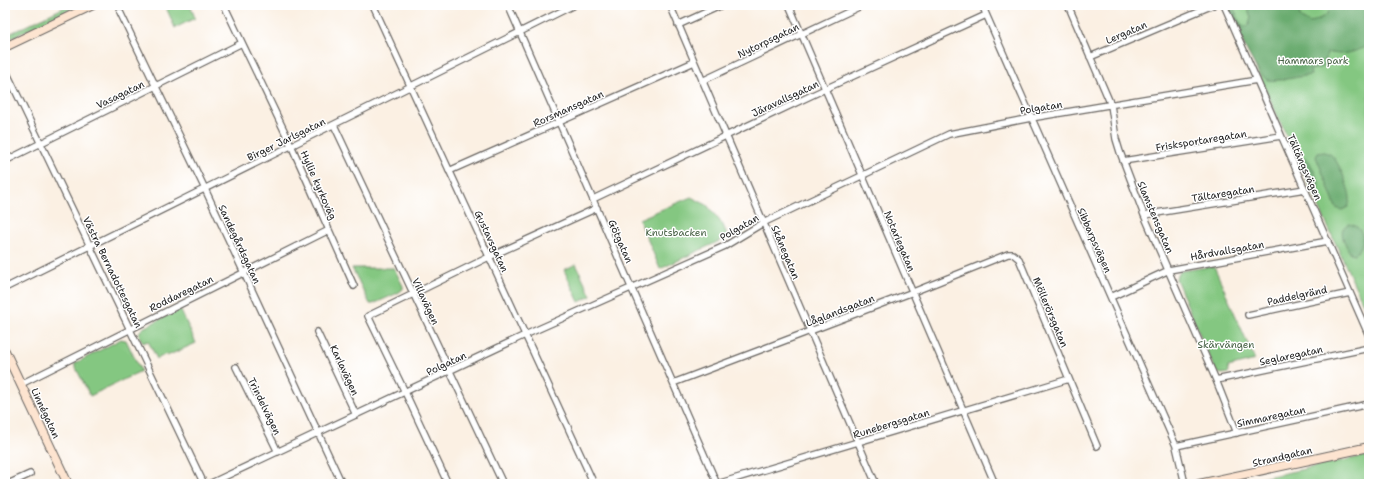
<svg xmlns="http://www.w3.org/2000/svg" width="1374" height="489" viewBox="0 0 1374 489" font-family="'Shantell Sans',sans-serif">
	<rect width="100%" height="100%" fill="#fff"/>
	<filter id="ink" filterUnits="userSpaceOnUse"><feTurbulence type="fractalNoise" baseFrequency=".025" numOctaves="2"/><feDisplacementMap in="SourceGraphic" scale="8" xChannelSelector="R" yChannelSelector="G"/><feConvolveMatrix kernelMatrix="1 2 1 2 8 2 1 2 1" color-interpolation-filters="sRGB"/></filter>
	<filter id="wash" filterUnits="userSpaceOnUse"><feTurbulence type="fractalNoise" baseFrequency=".012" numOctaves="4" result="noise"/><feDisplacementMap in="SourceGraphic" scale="16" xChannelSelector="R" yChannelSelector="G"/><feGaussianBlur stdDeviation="0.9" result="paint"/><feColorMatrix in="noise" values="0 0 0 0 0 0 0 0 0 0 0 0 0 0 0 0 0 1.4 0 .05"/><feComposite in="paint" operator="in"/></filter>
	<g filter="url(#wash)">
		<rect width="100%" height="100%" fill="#fbf0e3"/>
		<path fill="#84c781" stroke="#50724e" d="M69,5h10l-74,36v-5z
			M165,5h30l-4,2 4,11 -20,10z
			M1227,5h142v312z
			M691,197l16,8 16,20 5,12 -68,32 -21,-50z
			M576,264l15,32 -12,6 -15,-32z
			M1214,266l41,94 -27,7 1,6c-6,1 -10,2 -14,-3l-39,-91 1,-5 4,-3z
			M352,268h42l9,18v3l-5,4 -25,11h-3z
			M180,309l16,34 -29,13 -1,-2 -9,5 -9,-18 -5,2c-3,-5 -7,-10 0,-15z
			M121,339l5,1 1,2 14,29 -51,25 -16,-32z
			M1369,455v29h-135z"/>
		<path fill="#6bac6f" stroke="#446446" d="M1226,5h6l10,21h6l3,-9 -5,-12h64l-2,4 -7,2 -2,2 2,5 9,5 15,-7 7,-8v-3h37v41c-8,3 -20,8 -29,8 -5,0 -9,-2 -13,-1l-2,11 -2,3 -13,3 1,5c-9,1 -36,7 -43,5 -13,-5 -36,-61 -42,-75z
			M1324,152c2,1 4,1 6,2 8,5 19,34 20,44 0,3 -1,6 -2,9l-6,3 -6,-2 -10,-27 -10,-24 2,-4z
			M1305,158l4,3 10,21 -1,6h-3l-11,-19 -2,-7z
			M1348,224c16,1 20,20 7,30l-5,-1c-4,-8 -14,-23 -2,-29z"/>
	</g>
	<g filter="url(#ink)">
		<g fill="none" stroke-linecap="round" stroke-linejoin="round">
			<g stroke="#6a6662" stroke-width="8">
				<path id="street" d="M224,5l67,140 63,141
					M373,5l221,479
					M508,5l209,479
					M670,5l206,479
					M789,5l206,479
					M982,5l194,441 9,38
					M1068,5l43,100 5,34 4,13 24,63 72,165 21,53
					M1224,5l145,331
					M120,12l85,177 137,295
					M678,25l44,-20
					M1090,57l123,-52
					M5,69l199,415
					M702,81l161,-76
					M334,125l169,359
					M5,161l237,-118
					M1123,161l158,-25
					M449,171l245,-109
					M593,199l232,-110 161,-74
					M1144,215l161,-26
					M5,288l569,-283
					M1111,297l58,-27 159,-29
					M1248,315l102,-22
					M317,332l39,83
					M236,367l42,85
					M1216,380l153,-32
					M673,383l240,-91 95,-38h5l6,5 78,187
					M21,384l308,-154
					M1176,446l193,-42
					M8,484l22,-10
					M209,484l316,-149 200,-89 38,-23 186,-89 82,-16 226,-38
					M448,484l-43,-92 -37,-76 121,-59 108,-49
					M717,484l352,-105"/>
			</g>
			<g stroke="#6a6662" stroke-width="10">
				<path id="secondary" d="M5,47l88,-42
					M5,351l63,133
					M1199,484l170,-37"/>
			</g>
			<use href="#street" stroke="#fff" stroke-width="5.5"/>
			<use href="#secondary" stroke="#fde4d0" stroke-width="8"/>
		</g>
	</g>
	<g text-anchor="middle" stroke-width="3" stroke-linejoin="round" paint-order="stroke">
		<g font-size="10" fill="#1c1c1c" stroke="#fff">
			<text transform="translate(1126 32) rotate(-23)" y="4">Lergatan</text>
			<text transform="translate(768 40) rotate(-26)" y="4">Nytorpsgatan</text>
			<text transform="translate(120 94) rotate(-26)" y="4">Vasagatan</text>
			<text transform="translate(785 98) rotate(-25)" y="4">Järavallsgatan</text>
			<text transform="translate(1041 107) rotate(-9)" y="4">Polgatan</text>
			<text transform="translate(568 108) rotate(-24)" y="4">Rorsmansgatan</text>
			<text transform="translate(286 139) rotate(-26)" y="4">Birger Jarlsgatan</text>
			<text transform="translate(1201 140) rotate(-9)" y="4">Frisksportaregatan</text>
			<text transform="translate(1305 167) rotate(66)" y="4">Tältängsvägen</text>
			<text transform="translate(319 185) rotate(66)" y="4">Hyllie kyrkoväg</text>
			<text transform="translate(1223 193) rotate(-9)" y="4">Tältaregatan</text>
			<text transform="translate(1156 217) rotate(67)" y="4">Slamstensgatan</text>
			<text transform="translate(739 227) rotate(-30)" y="4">Polgatan</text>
			<text transform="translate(1095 240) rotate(66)" y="4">Sibbarpsvägen</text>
			<text transform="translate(492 241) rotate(65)" y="4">Gustavsgatan</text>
			<text transform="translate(621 241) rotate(66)" y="4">Götgatan</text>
			<text transform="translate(900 241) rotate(67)" y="4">Notariegatan</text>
			<text transform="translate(240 244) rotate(65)" y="4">Sandegårdsgatan</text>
			<text transform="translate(1227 250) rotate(-10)" y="4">Hårdvallsgatan</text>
			<text transform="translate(786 252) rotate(67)" y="4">Skånegatan</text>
			<text transform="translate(113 272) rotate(64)" y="4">Västra Bernadottesgatan</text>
			<text transform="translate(181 293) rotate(-26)" y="4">Roddaregatan</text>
			<text transform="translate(1297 295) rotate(-12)" y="4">Paddelgränd</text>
			<text transform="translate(426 301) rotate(65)" y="4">Villavägen</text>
			<text transform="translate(840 310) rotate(-21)" y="4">Låglandsgatan</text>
			<text transform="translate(1051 312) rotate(67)" y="4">Möllerörsgatan</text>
			<text transform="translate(1291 355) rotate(-12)" y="4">Seglaregatan</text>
			<text transform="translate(446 363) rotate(-25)" y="4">Polgatan</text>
			<text transform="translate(345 370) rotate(65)" y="4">Karlavägen</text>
			<text transform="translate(265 406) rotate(64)" y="4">Trindelvägen</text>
			<text transform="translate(46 413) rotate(65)" y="4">Linnégatan</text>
			<text transform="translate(1271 416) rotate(-12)" y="4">Simmaregatan</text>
			<text transform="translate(891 423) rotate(-17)" y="4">Runebergsgatan</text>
			<text transform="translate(1282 456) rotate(-13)" y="4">Strandgatan</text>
		</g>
		<g font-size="10" fill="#466044" stroke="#fff">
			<text x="1313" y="64">Hammars park</text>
			<text x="676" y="236">Knutsbacken</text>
			<text x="1226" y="348">Skärvängen</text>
		</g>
	</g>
	<rect width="1374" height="489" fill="none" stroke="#fff" stroke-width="20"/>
</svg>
